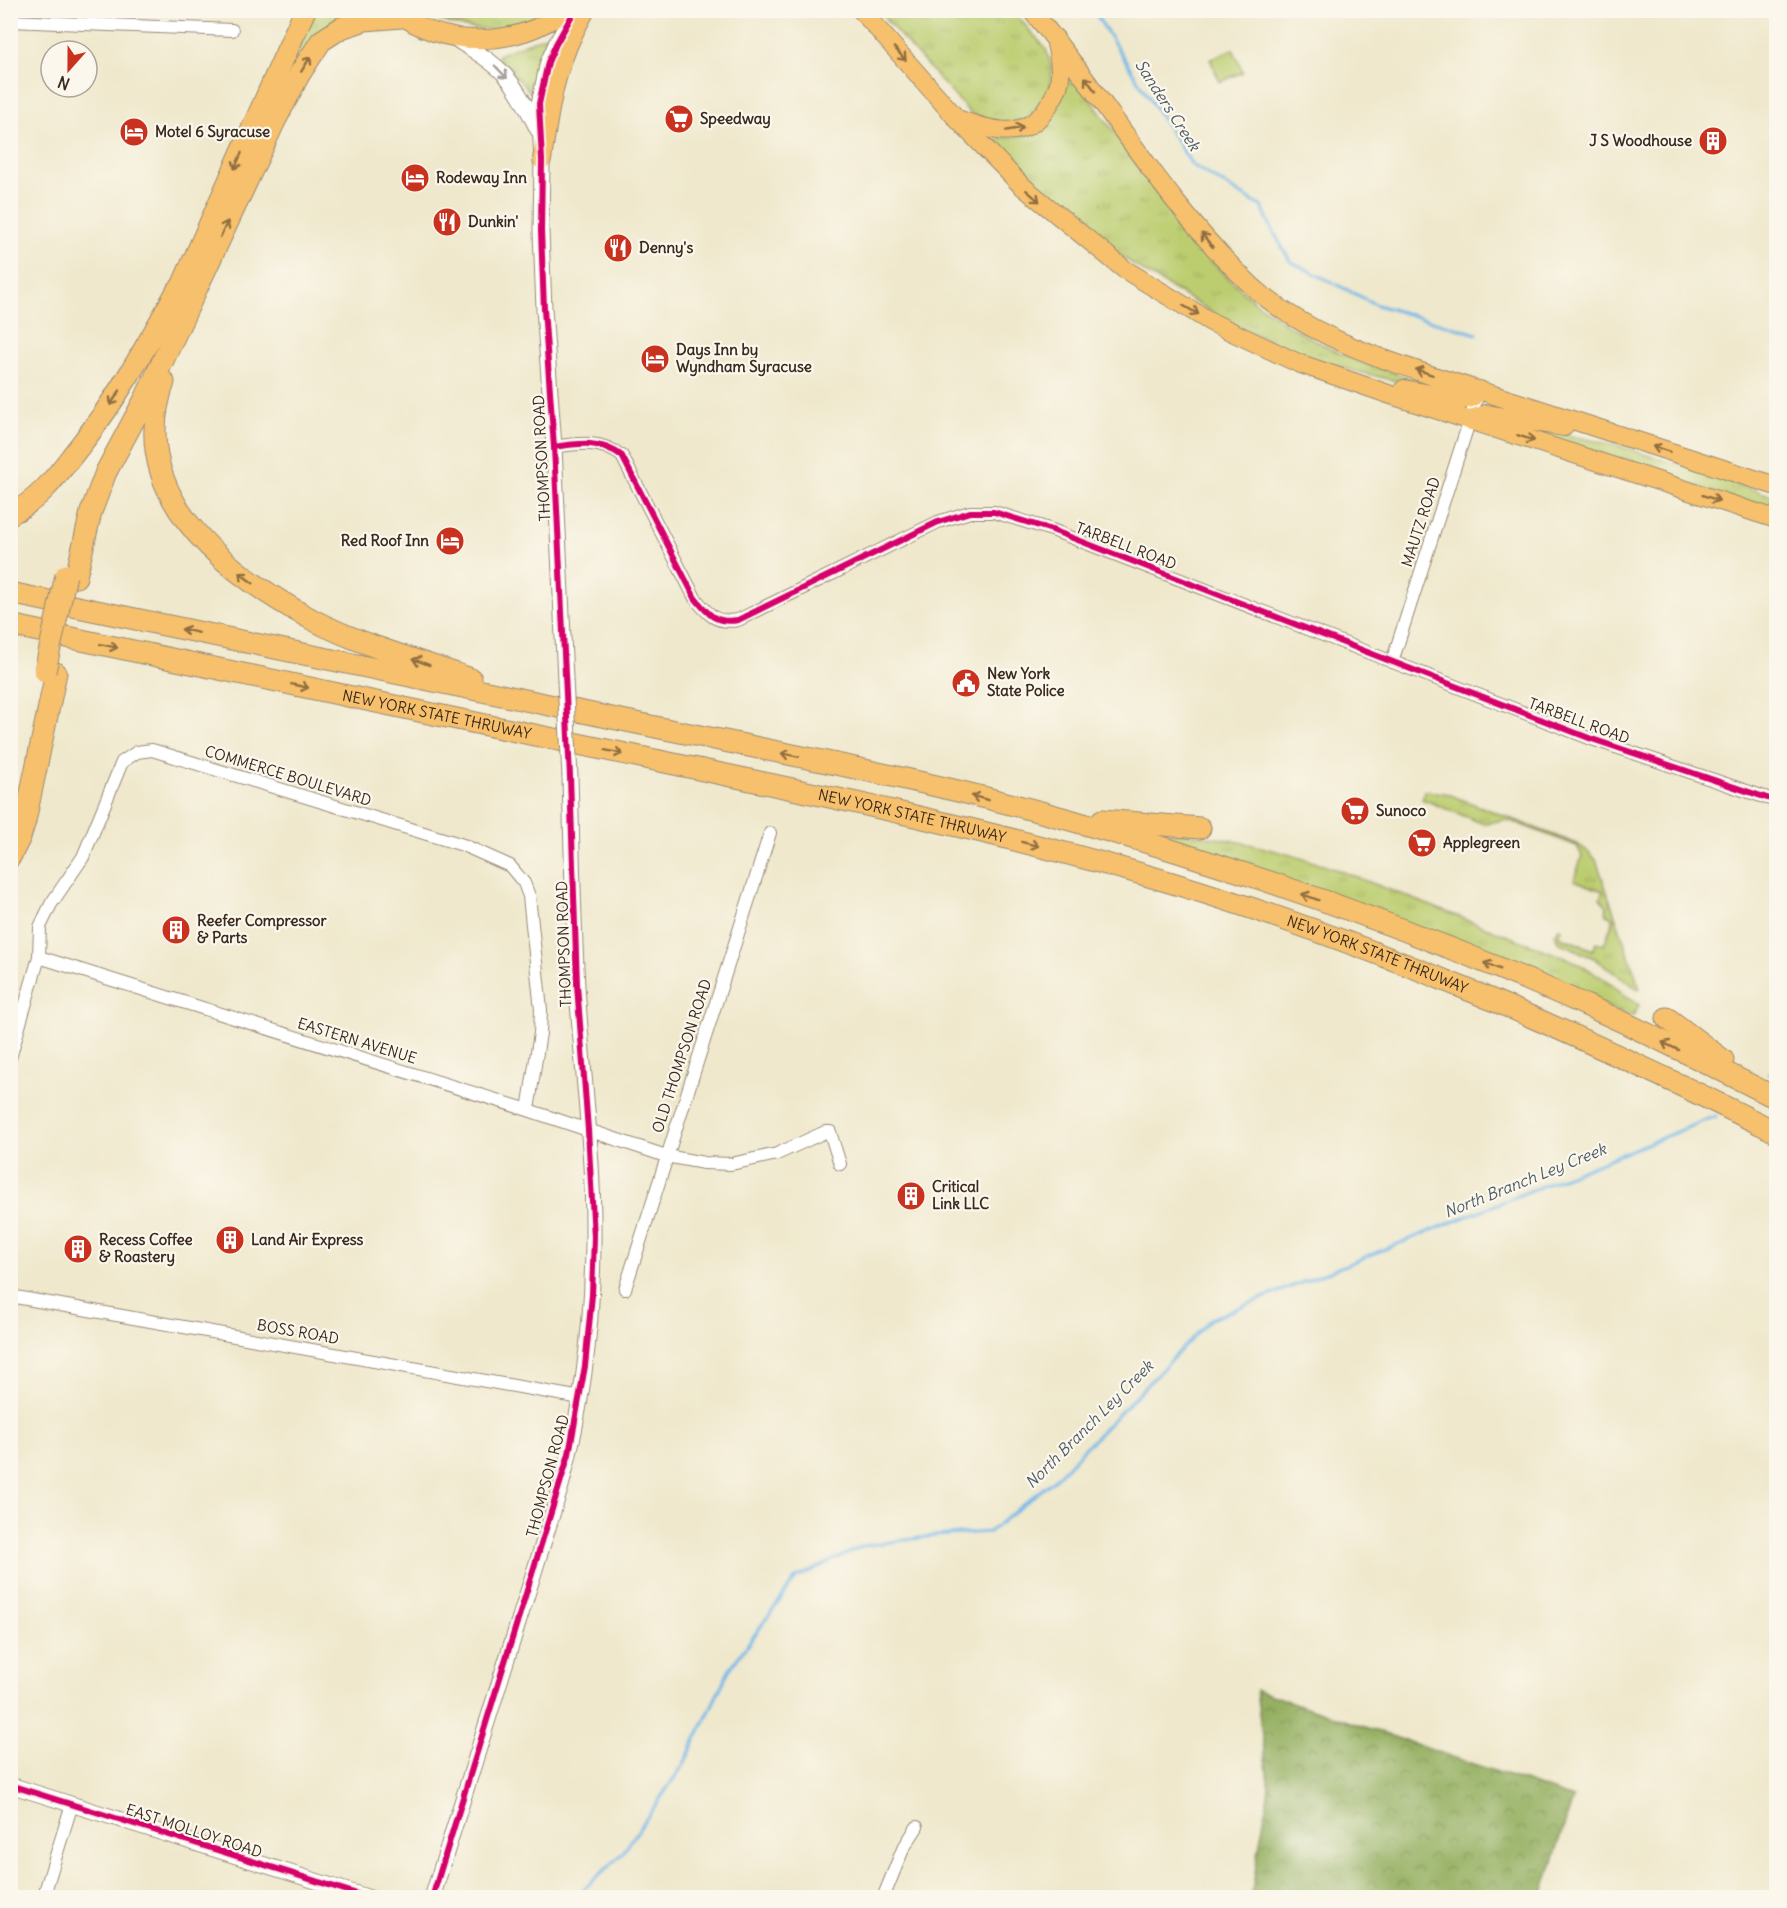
<svg xmlns="http://www.w3.org/2000/svg" width="1787" height="1908" viewBox="0 0 1787 1908" font-family="Delius,sans-serif">
	<defs>
		<pattern id="grass-tufts" width="24" height="20" patternUnits="userSpaceOnUse" patternTransform="scale(1.5)"><rect width="24" height="20" fill="#bccd70"/><path d="M3 7l-1-3M5 7V3M7 7l1-3M15 17l-1-3M17 17v-4M19 17l1-3" fill="none" stroke="#a2b061"/></pattern>
		<pattern id="forest-crowns" width="20" height="18" patternUnits="userSpaceOnUse" patternTransform="scale(1.5)"><rect width="20" height="18" fill="#95b062"/><path d="M2 6a3 3 0 1 1 6 0M12 15a3 3 0 1 1 6 0" fill="none" stroke="#7b8f50"/></pattern>
	</defs>
	<rect width="100%" height="100%" fill="#fbf7ec"/>
	<filter id="ink" filterUnits="userSpaceOnUse"><feTurbulence type="fractalNoise" baseFrequency=".0167" numOctaves="2"/><feDisplacementMap in="SourceGraphic" scale="12" xChannelSelector="R" yChannelSelector="G"/><feConvolveMatrix kernelMatrix="1 2 1 2 8 2 1 2 1" color-interpolation-filters="sRGB"/></filter>
	<filter id="wash" filterUnits="userSpaceOnUse"><feTurbulence type="fractalNoise" baseFrequency=".008" numOctaves="4" result="noise"/><feDisplacementMap in="SourceGraphic" scale="24" xChannelSelector="R" yChannelSelector="G"/><feGaussianBlur stdDeviation="1.35" result="paint"/><feColorMatrix in="noise" values="0 0 0 0 0 0 0 0 0 0 0 0 0 0 0 0 0 1.4 0 .05"/><feComposite in="paint" operator="in"/></filter>
	<g filter="url(#wash)">
		<rect width="100%" height="100%" fill="#efe8cc"/>
		<path fill="url(#grass-tufts)" stroke="#7c7c47" stroke-width="1.5" d="M314,11h52h-9l-24,10 -63,91z
			M418,11h132c-45,26 -86,22 -132,0z
			M882,11h131l33,38 6,20 -3,24 -23,27 -23,4 -29,-9 -5,-3 -83,-92z
			M555,32l-21,64 -36,-38v-3z
			M1066,66l127,174 27,30 34,31 37,26 40,22 24,11 99,33 -1,2 -139,-34 -84,-38 -89,-53 -59,-43 -46,-42 -43,-46 33,-4z
			M1496,420l124,26 156,51v16z
			M1425,791l20,2 132,51 13,9 6,7 44,128 -2,1 -44,-31 -36,-16 -3,-8 4,-6 3,1 -3,7 34,14 3,-8 8,3 10,-27 -8,-3 1,-9 -7,-8 3,-7 -29,-11 8,-24 -5,-10 -66,-25 -8,-1 -19,4 -62,-25z
			M1169,832c62,5 110,18 169,38l238,92 25,15 38,28 -6,11 -484,-181z"/>
		<path fill="url(#forest-crowns)" stroke="#686d40" stroke-width="1.5" d="M1256,1690l317,108 -31,99h-291l18,-109z"/>
		<path fill="#bccd70" stroke="#7c7c47" stroke-width="1.5" d="M1233,49l10,23 -23,10 -10,-23z"/>
		<g fill="none" stroke-linecap="round" stroke-linejoin="round">
			<path stroke="#71b7e8" stroke-width="3" d="M1093,10l99,155 70,42 10,22 18,32 87,44 100,29
				M446,12v-2
				M1768,1074l8,-4
				M574,1898l47,-43 63,-91 45,-94 67,-92 67,-32 70,-10 56,-4 66,-53 156,-160 505,-203"/>
		</g>
	</g>
	<g filter="url(#ink)">
		<g fill="none" stroke-linecap="round" stroke-linejoin="round">
			<g stroke="#958975" stroke-width="14">
				<path id="minor" d="M10,21l222,9
					M554,447c26,-4 47,-7 68,9l73,142c13,16 20,26 43,22l200,-98 32,-10h24l58,18 537,208 187,63
					M1392,662l87,-271
					M39,957l489,153 138,46 38,7 27,1 46,-10 48,-22h5l10,32
					M10,1058l29,-101 1,-30 11,-23 32,-47 39,-95 15,-10 15,-2 311,95 47,21 14,17 5,13 12,114 -1,23 -12,77
					M625,1289l145,-456
					M10,1296l571,102
					M43,1898l29,-94
					M883,1898l20,-49 14,-22"/>
			</g>
			<g stroke="#958975" stroke-width="17">
				<path id="tertiary" d="M454,38c17,11 36,21 50,36 15,16 24,37 34,56
					M565,679l-11,-232 -10,-138 -3,-78 1,-71 -3,-56 9,-42 8,-18 19,-34
					M10,1785l360,113
					M432,1898l129,-412c22,-81 32,-163 32,-247 1,-83 -11,-169 -16,-253 -4,-70 -5,-139 -7,-209"/>
			</g>
			<g stroke="#958975" stroke-width="20">
				<path id="primary" d="M394,10c49,40 123,38 172,0
					M861,10l97,110 63,65 103,84 87,53 87,41 90,31 388,125
					M1031,10c77,90 135,197 222,277 66,60 176,87 260,114 88,28 176,57 263,85
					M960,120c33,11 66,22 88,-14 6,-9 12,-19 12,-30 1,-13 -3,-26 -5,-38
					M542,160c8,-57 14,-99 44,-150
					M1404,389l59,11 9,-2 8,-8
					M1474,418l12,-4 78,13"/>
			</g>
			<g stroke="#958975" stroke-width="23">
				<g id="motorway">
					<path d="M173,306l132,-296"/>
					<path d="M164,382c-40,113 60,190 149,238 48,25 107,41 158,59"/>
					<path d="M10,514c31,-14 49,-42 69,-67 39,-49 68,-102 98,-156"/>
					<path d="M76,577l15,-65 15,-40 39,-73 129,-276 25,-48 22,-34 20,-13 24,-8 37,-3"/>
					<path d="M10,593c209,44 418,87 626,130 145,30 292,57 434,97 184,52 366,117 540,196 56,26 111,54 166,82"/>
					<path id="s1" d="M10,625c215,47 430,90 645,135 172,36 345,72 514,122 210,63 411,152 607,250"/>
					<path d="M1102,820l98,8"/>
					<path d="M10,857l10,-20 5,-16 31,-148"/>
					<path d="M1667,1018l56,42"/>
				</g>
			</g>
			<use href="#minor" stroke="#fff" stroke-width="12"/>
			<use href="#tertiary" stroke="#fff" stroke-width="15"/>
			<use href="#primary" stroke="#f7c06c" stroke-width="18"/>
			<use href="#motorway" stroke="#f7c06c" stroke-width="21"/>
			<g stroke="#958975" stroke-width="17" stroke-linecap="butt">
				<path id="tertiary-bridge" d="M565,679l5,98"/>
			</g>
			<g stroke="#958975" stroke-width="23" stroke-linecap="butt">
				<path id="motorway-bridge" d="M45,671l21,-96"/>
			</g>
			<use href="#tertiary-bridge" stroke="#fff" stroke-width="15"/>
			<use href="#motorway-bridge" stroke="#f7c06c" stroke-width="21"/>
			<g stroke="#fbf7ec" stroke-width="10">
				<path id="cycleway" d="M554,447c26,-4 47,-7 68,9l73,142c13,16 20,26 43,22l200,-98 32,-10h24l58,18 537,208 187,63
					M10,1785l360,113
					M432,1898l137,-444 16,-88 7,-71 2,-58 -6,-107 -11,-145 -7,-208 -16,-330 -10,-138 -3,-78 1,-71 -3,-56 9,-42 8,-18 19,-34"/>
			</g>
			<use href="#cycleway" stroke="#d6006c" stroke-width="6"/>
		</g>
		<defs><path id="oneway-shaft" d="M-6 0H5M1.5-3L5.5 0L1.5 3" fill="none" stroke-width="1.6" stroke-linecap="round" stroke-linejoin="round" transform="scale(1.5)"/></defs>
		<g stroke="#906e41">
			<use href="#oneway-shaft" transform="translate(900 54) rotate(48)"/>
			<use href="#oneway-shaft" transform="translate(306 64) rotate(-58)"/>
			<use href="#oneway-shaft" transform="translate(1090 84) rotate(-126)"/>
			<use href="#oneway-shaft" transform="translate(1015 129) rotate(-10)"/>
			<use href="#oneway-shaft" transform="translate(238 161) rotate(114)"/>
			<use href="#oneway-shaft" transform="translate(1033 196) rotate(41)"/>
			<use href="#oneway-shaft" transform="translate(224 229) rotate(-65)"/>
			<use href="#oneway-shaft" transform="translate(1207 240) rotate(-129)"/>
			<use href="#oneway-shaft" transform="translate(1191 310) rotate(30)"/>
			<use href="#oneway-shaft" transform="translate(1424 372) rotate(-162)"/>
			<use href="#oneway-shaft" transform="translate(115 398) rotate(124)"/>
			<use href="#oneway-shaft" transform="translate(1526 438) rotate(18)"/>
			<use href="#oneway-shaft" transform="translate(1661 449) rotate(-162)"/>
			<use href="#oneway-shaft" transform="translate(1711 498) rotate(18)"/>
			<use href="#oneway-shaft" transform="translate(246 578) rotate(-144)"/>
			<use href="#oneway-shaft" transform="translate(190 631) rotate(-168)"/>
			<use href="#oneway-shaft" transform="translate(109 646) rotate(12)"/>
			<use href="#oneway-shaft" transform="translate(421 662) rotate(-160)"/>
			<use href="#oneway-shaft" transform="translate(300 686) rotate(12)"/>
			<use href="#oneway-shaft" transform="translate(614 752) rotate(12)"/>
			<use href="#oneway-shaft" transform="translate(790 755) rotate(-168)"/>
			<use href="#oneway-shaft" transform="translate(980 798) rotate(-166)"/>
			<use href="#oneway-shaft" transform="translate(1030 844) rotate(14)"/>
			<use href="#oneway-shaft" transform="translate(1310 897) rotate(-160)"/>
			<use href="#oneway-shaft" transform="translate(1492 966) rotate(-158)"/>
			<use href="#oneway-shaft" transform="translate(1670 1046) rotate(-154)"/>
		</g>
		<use stroke="#a79f9a" href="#oneway-shaft" transform="translate(501 72) rotate(46)"/>
	</g>
	<defs>
		<g id="supermarket-disc" transform="scale(1.5)"><circle r="9.5" fill="#c8321e" stroke="#fbf7ec"/><path d="M-6-5.5h2.5l.6 2H6L4.5 2H-2.5L-4.4-4H-6ZM-1.5 3.2a1.3 1.3 0 1 0 .1 0ZM3 3.2a1.3 1.3 0 1 0 .1 0Z" fill="#fff"/></g>
		<g id="hotel-disc" transform="scale(1.5)"><circle r="9.5" fill="#c8321e" stroke="#fbf7ec"/><path d="M-6-4.5h1.5V1H6V5H4.5V3h-9V5H-6ZM-4 0a1.8 1.8 0 1 1 3.6 0ZM.5 0V-2.5h3Q6-2.5 6 0Z" fill="#fff"/></g>
		<g id="building-disc" transform="scale(1.5)"><circle r="9.5" fill="#c8321e" stroke="#fbf7ec"/><path d="M-4-6H4V6H1V3H-1V6H-4ZM-2.5-4.3h1.7v1.8h-1.7ZM.8-4.3h1.7v1.8H.8ZM-2.5-1h1.7V.8h-1.7ZM.8-1h1.7V.8H.8Z" fill="#fff"/></g>
		<g id="restaurant-disc" transform="scale(1.5)"><circle r="9.5" fill="#c8321e" stroke="#fbf7ec"/><path d="M-5-6h1v4h1v-4h1v4h1v-4h1v5L-1.5 .5V6h-2V.5L-5-1ZM5-6V6H3V1.5H1.5Q1.5-4 5-6Z" fill="#fff"/></g>
		<g id="civic-disc" transform="scale(1.5)"><circle r="9.5" fill="#c8321e" stroke="#fbf7ec"/><path d="M-.6-6.5H3V-4.5H.6V-3L4-1V1h2V6H-6V1h2V-1L-.6-3ZM-1.2 2.5V6h2.4V2.5Z" fill="#fff"/></g>
	</defs>
	<g fill-rule="evenodd">
		<use href="#supermarket-disc" x="679" y="119"/>
		<use href="#hotel-disc" x="134" y="132"/>
		<use href="#building-disc" x="1713" y="141"/>
		<use href="#hotel-disc" x="415" y="178"/>
		<use href="#restaurant-disc" x="447" y="222"/>
		<use href="#restaurant-disc" x="618" y="248"/>
		<use href="#hotel-disc" x="655" y="359"/>
		<use href="#hotel-disc" x="450" y="541"/>
		<use href="#civic-disc" x="966" y="683"/>
		<use href="#supermarket-disc" x="1355" y="811"/>
		<use href="#supermarket-disc" x="1422" y="843"/>
		<use href="#building-disc" x="176" y="930"/>
		<use href="#building-disc" x="911" y="1196"/>
		<use href="#building-disc" x="230" y="1240"/>
		<use href="#building-disc" x="78" y="1249"/>
	</g>
	<g text-anchor="middle" stroke-width="4.5" stroke-linejoin="round" paint-order="stroke">
		<g font-size="15" font-weight="bold" fill="#3b2a1e" stroke="#fbf7ec" text-anchor="start">
			<text x="700" y="124">Speedway</text>
			<text x="155" y="137">Motel 6 Syracuse</text>
			<text x="1692" y="146" text-anchor="end">J S Woodhouse</text>
			<text x="436" y="183">Rodeway Inn</text>
			<text x="468" y="227">Dunkin'</text>
			<text x="639" y="253">Denny's</text>
			<text x="676" y="355">Days Inn by<tspan x="676" dy="17">Wyndham Syracuse</tspan></text>
			<text x="429" y="546" text-anchor="end">Red Roof Inn</text>
			<text x="987" y="679">New York<tspan x="987" dy="17">State Police</tspan></text>
			<text x="1376" y="816">Sunoco</text>
			<text x="1443" y="848">Applegreen</text>
			<text x="197" y="926">Reefer Compressor<tspan x="197" dy="17">&amp; Parts</tspan></text>
			<text x="932" y="1192">Critical<tspan x="932" dy="17">Link LLC</tspan></text>
			<text x="99" y="1245">Recess Coffee<tspan x="99" dy="17">&amp; Roastery</tspan></text>
			<text x="251" y="1245">Land Air Express</text>
		</g>
		<g font-size="15" fill="#3b2a1e" stroke="#fbf7ec">
			<text transform="translate(542 458) rotate(-93)" y="5">THOMPSON ROAD</text>
			<text transform="translate(1421 522) rotate(-72)" y="5">MAUTZ ROAD</text>
			<text transform="translate(1126 546) rotate(21)" y="5">TARBELL ROAD</text>
			<text dy="5" stroke="none"><textPath href="#s1" startOffset="436">NEW YORK STATE THRUWAY</textPath></text>
			<text transform="translate(1579 721) rotate(20)" y="5">TARBELL ROAD</text>
			<text transform="translate(288 776) rotate(17)" y="5">COMMERCE BOULEVARD</text>
			<text dy="5" stroke="none"><textPath href="#s1" startOffset="922">NEW YORK STATE THRUWAY</textPath></text>
			<text transform="translate(564 944) rotate(-92)" y="5">THOMPSON ROAD</text>
			<text dy="5" stroke="none"><textPath href="#s1" startOffset="1408">NEW YORK STATE THRUWAY</textPath></text>
			<text transform="translate(357 1041) rotate(17)" y="5">EASTERN AVENUE</text>
			<text transform="translate(682 1056) rotate(-72)" y="5">OLD THOMPSON ROAD</text>
			<text transform="translate(298 1332) rotate(10)" y="5">BOSS ROAD</text>
			<text transform="translate(548 1476) rotate(-75)" y="5">THOMPSON ROAD</text>
			<text transform="translate(194 1831) rotate(18)" y="5">EAST MOLLOY ROAD</text>
		</g>
		<g font-size="16" font-style="italic" fill="#4e5b65" stroke="#fbf7ec">
			<text transform="translate(1168 105) rotate(57)" y="6">Sanders Creek</text>
			<text transform="translate(1525 1180) rotate(-22)" y="6">North Branch Ley Creek</text>
			<text transform="translate(1089 1424) rotate(-45)" y="6">North Branch Ley Creek</text>
		</g>
	</g>
	<rect width="1787" height="1908" fill="none" stroke="#fbf7ec" stroke-width="36"/>
	<g transform="translate(69 69) rotate(201)"><circle r="28" fill="#fbf7ec" stroke="#aea59a" stroke-width="1.5"/>
	<path d="M0-4.5L10 22L0 15L-10 22Z" fill="#c8321e"/>
	<text y="-9" font-size="16" font-weight="bold" text-anchor="middle" fill="#3b2a1e">N</text>
	</g>
</svg>
